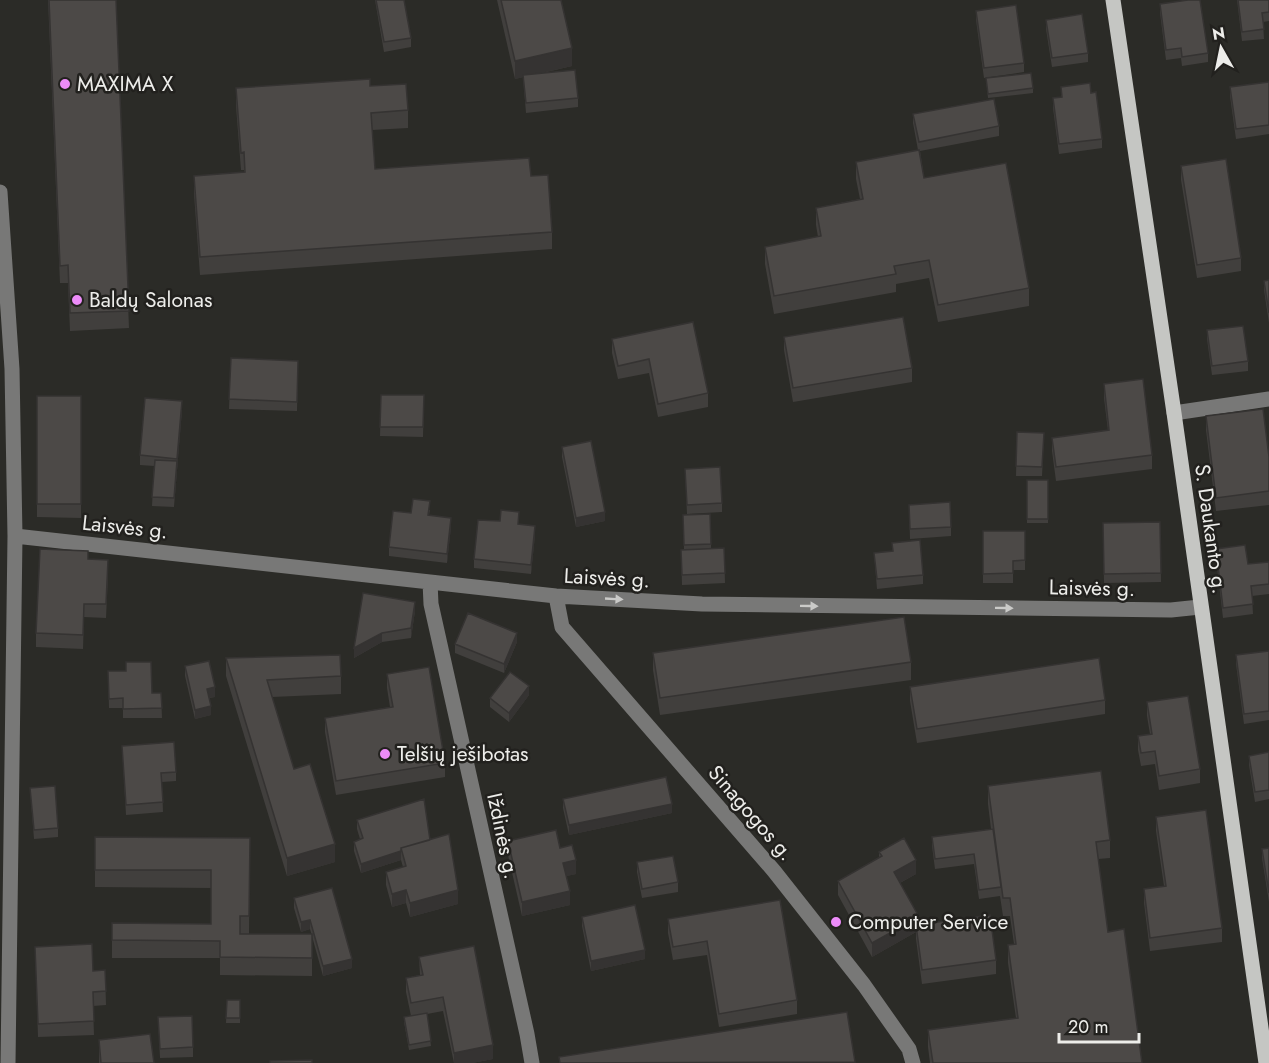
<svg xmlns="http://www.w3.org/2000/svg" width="1269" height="1063" viewBox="0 0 1269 1063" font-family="Jost,sans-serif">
	<rect width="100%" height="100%" fill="#2b2b27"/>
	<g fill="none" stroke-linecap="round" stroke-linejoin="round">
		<path stroke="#787877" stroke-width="15" d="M0,192l12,177 3,167 -7,527
			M1174,413l95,-14
			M15,536l541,60 146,8 469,6 29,-3
			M430,582l1,22 96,430 5,29
			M556,596l6,31 212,244 90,114 45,64 4,14"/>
		<path stroke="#c5c6c3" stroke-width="15" d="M1113,0l61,413 92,650"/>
	</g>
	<path fill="#413f3d" d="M48,0h68l13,328 -59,3 -2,-48h-8z
		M375,0h29l7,38v9l-27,5z
		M497,0h64l11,66 -34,8 40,24v9l-52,6 -3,-36 -8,2z
		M1237,0h32v21l-6,1 1,17 -22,2z
		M1160,4l48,49v9l-26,4 -1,-8 -15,2 -6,-47z
		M976,11l48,52v9l-40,6 -8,-58z
		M1046,20l42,33v9l-36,5 -6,-38z
		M986,78l47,10v5l-45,5z
		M1269,82v52l-33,5 -6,-43v-9z
		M370,86l38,24v18l-36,2 3,39 156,7 21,56v17l-352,26 -6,-81v-18l50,-3v-3h-3l-5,-64v-18z
		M1061,87l41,52v9l-43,6 -6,-46v-10l8,-1z
		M913,114l86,12v10l-79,15 4,27 105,110v18l-91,16 -9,-44 -33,6v8l-122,22 -9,-50v-17l53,-10 -2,-12v-17l44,-9 -4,-20v-17l62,-12 -5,-27z
		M1181,166l60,92v13l-44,7 -16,-98z
		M1269,280v43l-5,-33v-9z
		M1207,330l41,31v10l-36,4 -5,-36z
		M784,337l128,31v14l-119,20 -9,-52z
		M612,339l96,54v14l-50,10 -9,-44 -31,6 -6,-26z
		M231,358l67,3 -1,50 -68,-2z
		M1104,384l48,71v14l-96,12 -4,-30v-13l56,-7 -4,-33z
		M381,395h43l-1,42 -43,-1z
		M37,396h44v122l-44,-1z
		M182,410l-8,97 -22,-1 2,-40 -14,-1v-10z
		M1206,416l63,41v48l-53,6 -10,-81z
		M1017,432l27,1 -2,43h-26z
		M562,447l43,74 -29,6 -14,-70z
		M685,469l37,34v9l-35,2z
		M1027,480h21v43h-21z
		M909,505l42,22v9l-41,3z
		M430,510l-1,5 22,12 -4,36 -58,-7v-9l22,-34z
		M683,515l28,29v4h13l1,35 -43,2 -1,-35 3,-1z
		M1160,522l1,60 -57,1 -1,-60z
		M519,524l16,11 -4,39 -57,-6v-9z
		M983,531h42v39h-12v13h-30z
		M892,543l31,32v9l-46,5 -3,-36 18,-2z
		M1216,549l32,15 21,-2v32l-17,2 1,18 -30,4 -7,-60z
		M88,559l20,15 -2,44 -22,-1 -1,32 -47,-2v-14z
		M415,611l-4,27 -29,4 -28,16v-10z
		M517,642l-13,31 -49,-20v-9z
		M1269,651v69l-25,4 -8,-60v-9z
		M653,653l258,9v18l-251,35 -7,-45z
		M226,658l115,18v18l-69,3 22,72 41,93 -48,14 -61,-200z
		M185,666l30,31 -6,1 2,17 -16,4 -10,-43z
		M108,671l44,22h9l1,25h-39v-10h-14z
		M387,674l58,89v14l-109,18 -11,-63v-14l65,-11 -3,-19z
		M910,687l195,13v14l-188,29 -7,-42z
		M529,695l-20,27 -19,-15v-9z
		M1147,702l53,67v14l-41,7 -4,-26 -14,2 -3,-16v-14l12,-2 -3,-18z
		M122,746l54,26v9l-14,1 1,30 -37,3z
		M1269,752v47l-14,3 -6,-37v-9z
		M988,786l122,54v18l-12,1 10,73 34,131h-212l-2,-16v-17l88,-12 -8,-55v-18l6,-1 -4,-28h-7l-3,-20 -21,3 -5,-35 -39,5 -3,-23v-9l59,-8 -3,-25z
		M30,788l28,40v9l-24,2z
		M563,799l109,14 -103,22 -6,-27z
		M1156,817l66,111v14l-72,9 -6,-48v-14l20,-3 -8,-55z
		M357,820l73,20 28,64 -48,13 -4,-14 -14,4 -6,-22v-13l17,-5 -2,-7 -40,13 -7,-22v-9l6,-3 -3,-10z
		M95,837l155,1 -1,96h63v42l-92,-1v-17h-108v-35l99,1v-36l-116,-1z
		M508,841l52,7 16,26 -10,2 4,29 -48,11 -14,-61z
		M1269,848v54l-7,-44v-9z
		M879,852l37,22 -16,9 19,42 77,35v14l-74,10 -6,-45v-7l-44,25 -34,-62v-14l41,-23z
		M637,862l41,20v10l-36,6 -5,-26z
		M294,898l58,70 -29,8 -13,-47 -9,3 -7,-24z
		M780,900l17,100v14l-78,13 -12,-72 -34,5 -5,-27v-14z
		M582,917l63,42 -54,12 -9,-45z
		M35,947l58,24 12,-1 1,35 -13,1 1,29 -56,2z
		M419,957l74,102 -21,4h-18l-11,-52 -16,3 4,32 -22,4 -5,-28v-5l7,-1 -5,-24v-14l14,-3z
		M227,1000h13v23h-14z
		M158,1017l35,30v10l-33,1z
		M99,1040l55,23h-55z"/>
	<path fill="#353332" d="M572,48v18l-57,13v-18z
		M182,401v9l-8,97 3,-48z
		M605,512v9l-29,6v-9z
		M451,518v9l-4,36v-9z
		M535,526v9l-4,39v-9z
		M415,602v9l-4,27v-10z
		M382,633v9l-28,16v-10z
		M517,633v9l-13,31v-9z
		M529,686v9l-20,27v-9z
		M215,687v10l-8,1v-9z
		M211,706v9l-16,4v-9z
		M672,804v9l-103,22v-10z
		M335,844v18l-48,14v-18z
		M401,851v9l-40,13v-9z
		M576,860v14l-13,3v-14z
		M916,860v14l-22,12v-14z
		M406,890v13l-14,4v-13z
		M458,890v14l-48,13v-14z
		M570,891v14l-48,11v-14z
		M919,917v14l-3,-6v7l-44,25v-14z
		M310,920v9l-9,3v-10z
		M645,950v9l-54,12v-10z
		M352,959v9l-29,8v-10z
		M493,1045v14l-21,4h-18v-10z"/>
	<path fill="#4c4947" stroke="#353332" stroke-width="1.5" d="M49,0h67l13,311 -59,2 -2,-48 -8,1z
		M376,0h28l7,38 -27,4z
		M501,0h60l11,48 -57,13z
		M1188,0h12l8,53 -26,4 -1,-9 -15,2 -6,-46z
		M1238,0h31v12l-7,1 2,16 -22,3z
		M1016,5l8,58 -40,5 -8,-57z
		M1082,14l6,39 -36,5 -6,-38z
		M575,70l3,28 -52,5 -3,-28z
		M1031,73l2,15 -45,6 -2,-16z
		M370,79v7l36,-2 2,26 -37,3 4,56 154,-11 2,18 17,-1 4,57 -352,25 -6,-81 51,-4 -1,-20 -3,1 -5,-65z
		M1269,82v43l-33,4 -6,-42z
		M1090,83l1,10 5,-1 6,47 -43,5 -6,-46 9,-1 -1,-10z
		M994,99l5,27 -80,16 -6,-28z
		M919,150l5,28 82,-15 23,125 -91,17 -9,-45 -35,6 2,8 -122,22 -9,-49 56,-11 -5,-28 47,-9 -7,-37z
		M1226,159l15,99 -44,7 -16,-99z
		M1269,280v33l-5,-32z
		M903,317l9,51 -119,20 -9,-51z
		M693,322l15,71 -50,11 -9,-45 -31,7 -6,-27z
		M1243,326l5,35 -36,5 -5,-36z
		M231,358l67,3 -1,41 -68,-3z
		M1143,379l9,76 -96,12 -4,-29 57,-8 -5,-46z
		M381,395h43l-1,32h-43z
		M37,396h44v108h-44z
		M145,398l37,3 -5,58 -37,-4z
		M1263,409l6,48v34l-53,7 -10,-82z
		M1017,432l27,1 -2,34 -26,-1z
		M591,441l14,71 -29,6 -14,-71z
		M155,460l22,1 -3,37 -22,-1z
		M720,467l2,36 -35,2 -2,-36z
		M1027,480h21v39h-21z
		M413,499l17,2 -2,14 23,3 -4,36 -58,-7 4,-36 18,2z
		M950,502l1,25 -41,2 -1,-24z
		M501,510l18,2 -1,12 17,2 -4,39 -57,-6 4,-39 22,1z
		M710,514l1,30 -27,1 -1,-30z
		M1160,522l1,51 -57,1 -1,-51z
		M983,531h42v29l-12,1v12l-30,1z
		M920,540l3,35 -46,4 -3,-26 19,-2 -1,-8z
		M1245,545l3,19 21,-2v22l-18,2 2,18 -30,4 -7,-59z
		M724,548l1,25 -43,2 -1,-25z
		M40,549l48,2v8l20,1 -2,44h-22l-1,31 -47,-2z
		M363,593l52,9 -4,26 -29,5 -28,15z
		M468,613l49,20 -13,31 -49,-20z
		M904,617l7,45 -251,36 -7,-45z
		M1269,651v60l-25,3 -8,-59z
		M340,655l1,21 -74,4 27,89 16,-5 25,80 -48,14 -61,-200z
		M1099,658l6,42 -188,29 -7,-42z
		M209,661l6,26 -8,2 4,17 -16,4 -10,-44z
		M126,662h25l1,31h9l1,15 -39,1v-11l-14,1 -1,-28h18z
		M429,667l16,96 -109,18 -11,-63 68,-11 -6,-33z
		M510,672l19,14 -20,27 -19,-15z
		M1188,696l12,73 -41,7 -4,-25 -14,2 -3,-17 14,-2 -5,-32z
		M174,742l2,30 -15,1 2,29 -37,3 -4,-59z
		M1269,752v38l-14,2 -6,-36z
		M1101,771l9,69 -14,2 12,90 16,-3 18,134h-209l-5,-33 90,-12 -10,-73 8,-1 -6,-46h-7l-15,-112z
		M666,777l6,27 -103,21 -6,-26z
		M55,786l3,42 -24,2 -4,-42z
		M424,799l6,41 -29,8v3l-40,13 -7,-22 9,-4 -6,-18z
		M1206,810l16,118 -72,10 -6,-49 22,-3 -10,-69z
		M993,829l8,58 -22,3 -5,-36 -39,5 -3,-22z
		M556,830l4,18 12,-3 4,15 -13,3 7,28 -48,11 -14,-61z
		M449,834l9,56 -48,13 -4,-13 -14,4 -6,-22 20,-6 -5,-18z
		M95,837l155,1 -1,78h-9v18h72v24l-92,-1v-16l-108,-1v-17l99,1v-54h-116z
		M904,838l12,22 -22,12 25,45 -47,26 -34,-62 44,-25 -3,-4z
		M1269,848v45l-7,-44z
		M673,856l5,26 -36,7 -5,-27z
		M332,888l20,71 -29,7 -13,-46 -9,2 -7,-24z
		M780,900l17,100 -78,14 -12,-73 -34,6 -5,-28z
		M635,905l10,45 -54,11 -9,-44z
		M990,915l6,45 -74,10 -6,-45z
		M92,944l1,27 12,-1 1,21 -13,1 1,29 -56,3 -3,-77z
		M474,946l19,99 -39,8 -11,-56 -32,6 -5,-25 17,-3 -4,-18z
		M227,1000h13v18h-14z
		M847,1012l8,50 -295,1 -1,-6z
		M427,1013l4,28 -22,4 -5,-28z
		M192,1016l1,31 -33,2 -2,-32z
		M150,1034l4,29h-53l-2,-23z
		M312,1060v3h-42v-2z"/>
	<defs><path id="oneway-solid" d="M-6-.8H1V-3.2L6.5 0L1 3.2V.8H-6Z" transform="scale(1.5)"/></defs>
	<g fill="#cacac8">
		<use href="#oneway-solid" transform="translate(614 599) rotate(3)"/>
		<use href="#oneway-solid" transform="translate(809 606) rotate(1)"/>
		<use href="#oneway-solid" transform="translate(1004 608) rotate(1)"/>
	</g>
	<g fill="#ed8cf9" stroke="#22211e" stroke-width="2">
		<circle cx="65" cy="84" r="6"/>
		<circle cx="77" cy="300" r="6"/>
		<circle cx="385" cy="754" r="6"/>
		<circle cx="836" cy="922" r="6"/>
	</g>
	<g text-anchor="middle" stroke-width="5" stroke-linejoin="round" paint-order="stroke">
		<g font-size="21" fill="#ededea" stroke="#22211e" text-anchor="start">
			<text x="77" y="91">MAXIMA X</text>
			<text x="89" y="307">Baldų Salonas</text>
			<text x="397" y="761">Telšių ješibotas</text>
			<text x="848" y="929">Computer Service</text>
		</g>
		<g font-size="21" fill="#ededea" stroke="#22211e">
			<text transform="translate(125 527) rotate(6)" y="7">Laisvės g.</text>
			<text transform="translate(1211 529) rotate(82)" y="7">S. Daukanto g.</text>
			<text transform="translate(607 578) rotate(3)" y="7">Laisvės g.</text>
			<text transform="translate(1092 588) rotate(1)" y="7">Laisvės g.</text>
			<text transform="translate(751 813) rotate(49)" y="7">Sinagogos g.</text>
			<text transform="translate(503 836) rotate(78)" y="7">Iždinės g.</text>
		</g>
	</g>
	<g transform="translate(1221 48) rotate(351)" stroke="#22211e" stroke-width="4.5" paint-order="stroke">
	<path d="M0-4.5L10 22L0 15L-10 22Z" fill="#ededea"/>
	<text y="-9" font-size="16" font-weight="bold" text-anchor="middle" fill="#ededea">N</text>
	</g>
	<path d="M1059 1033v9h80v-9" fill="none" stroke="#ededea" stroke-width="3"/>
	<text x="1068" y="1033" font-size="18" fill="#ededea" stroke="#22211e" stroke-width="4.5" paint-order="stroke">20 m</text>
</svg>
